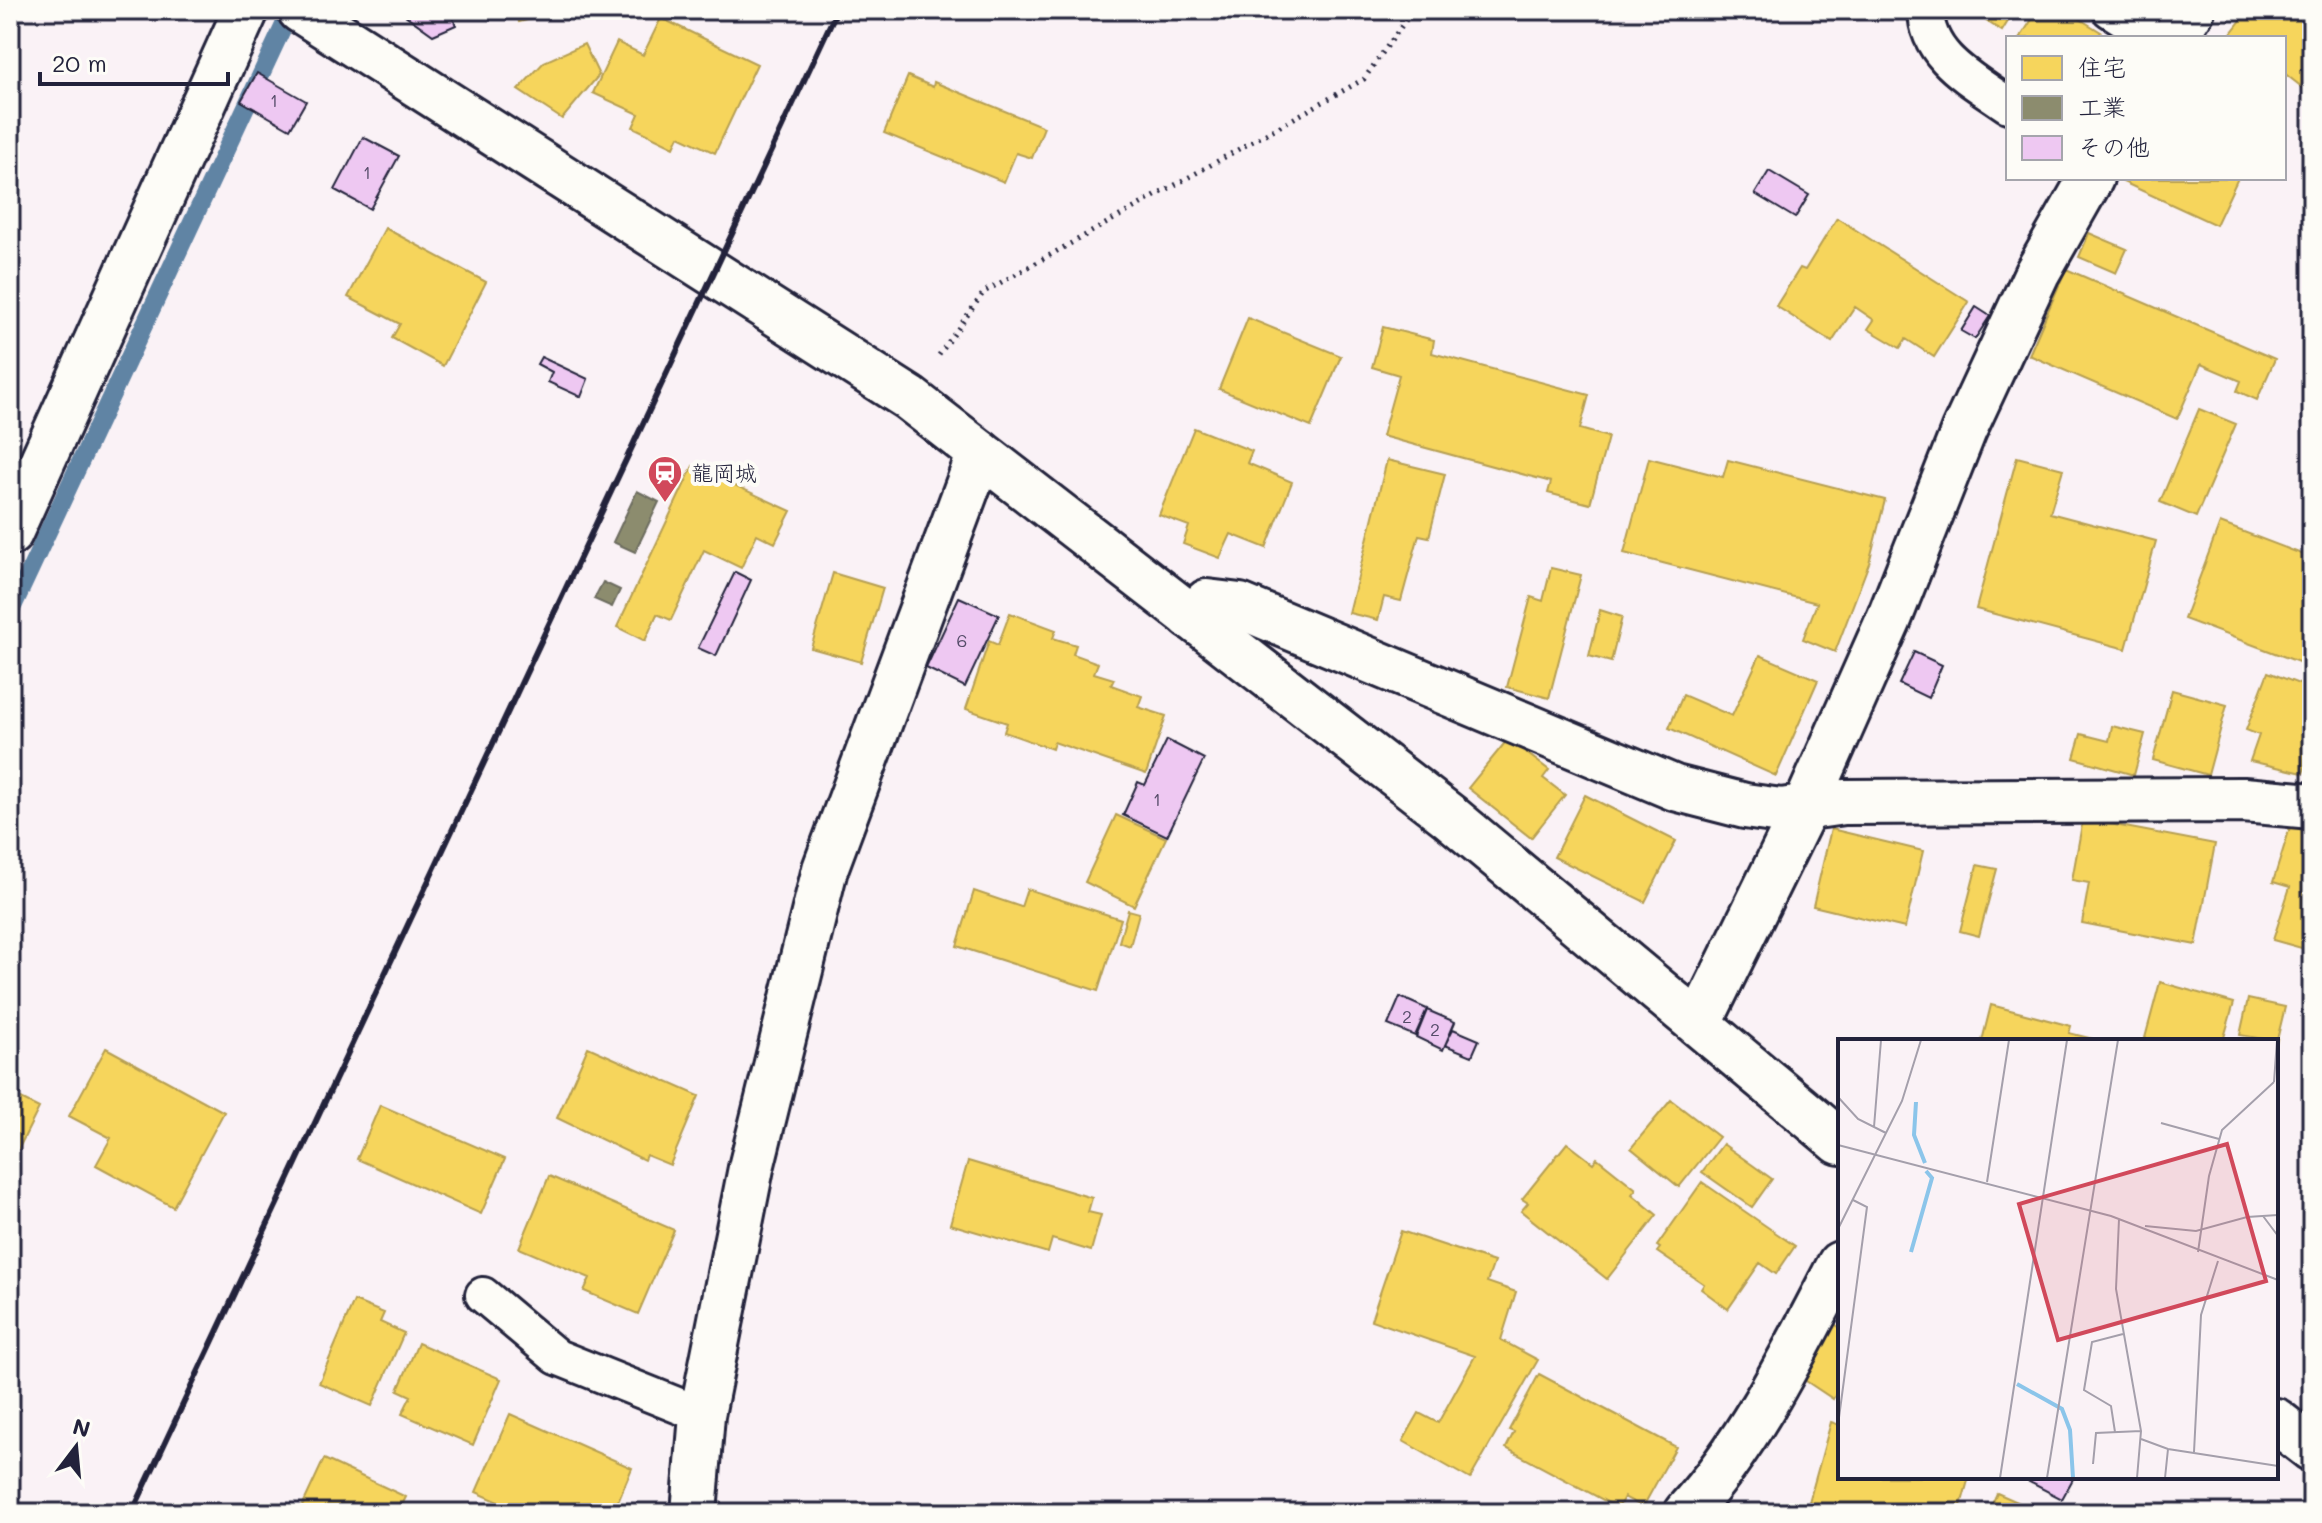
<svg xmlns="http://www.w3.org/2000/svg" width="2322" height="1523" viewBox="0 0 2322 1523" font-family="Mali,'Klee One',sans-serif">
	<rect width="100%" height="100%" fill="#faf2f6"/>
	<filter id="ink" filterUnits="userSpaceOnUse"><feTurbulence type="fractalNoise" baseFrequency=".0125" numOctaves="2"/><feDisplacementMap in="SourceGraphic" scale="16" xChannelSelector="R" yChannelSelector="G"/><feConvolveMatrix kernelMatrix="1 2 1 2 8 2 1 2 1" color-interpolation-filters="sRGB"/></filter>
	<g filter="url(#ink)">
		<path fill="#f6d55c" stroke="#b69f52" stroke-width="2" d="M516,10h51l-48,12z
			M1969,10h46l-13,21z
			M2038,10h27l36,22 -4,6h-77z
			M2249,10h63v85l-28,-22v-35h-46l-7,-5z
			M661,18l96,46 -42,89 -36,-17 -5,11 -41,-20 6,-13 -46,-21 24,-51 26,13z
			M584,44l15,31 -37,44 -44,-29 26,-28z
			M908,76l25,11 1,-5 110,45 -12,31 -16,-5 -12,29 -120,-49z
			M2125,178h113l-22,47 -93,-43z
			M1837,218l132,84 -35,55 -28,-18 -6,9 -32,-19 6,-9 -19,-13 -23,35 -56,-36 24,-38 5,2z
			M385,228l101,54 -43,84 -51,-28 8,-14 -52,-27z
			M2089,233l38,16 -11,24 -37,-16z
			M2066,269l209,90 -18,41 -20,-9 4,-10 -40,-17 -24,55 -148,-64z
			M1248,318l93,38 -30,71 -92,-38z
			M1383,327l51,13 -2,13 157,42 -9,34 28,8 -18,67 -42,-11 3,-11 -169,-46 17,-61 -27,-8z
			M2199,409l37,15 -40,93 -36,-15z
			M1194,428l58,23 -5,12 45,19 -26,66 -35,-14 -11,24 -37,-14 6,-18 -30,-11z
			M2017,457l46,12 -13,44 106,28 -30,108 -150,-40z
			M1649,458l74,19 5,-17 157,40 -16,63 -34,89 -32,-13 14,-36 -193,-50z
			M1387,460l58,14 -16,63 -10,-2 -18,66 -17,-4 -6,23 -29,-7z
			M693,466l98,45 -16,32 -18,-9 -16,34 -37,-18 -33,70 -14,-6 -12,27 -28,-14z
			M2220,523l92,35v109l-128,-48z
			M1551,568l30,7 -32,123 -42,-11 24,-90 12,4z
			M833,573l50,15 -22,74 -50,-14z
			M1600,610l22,7 -11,45 -22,-6z
			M1010,613l46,17 -3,8 23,7 -3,9 25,9 -4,10 20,6 -3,6 31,11 -4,11 28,9 -20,58 -92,-32 -2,7 -48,-17 3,-9 -41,-14 23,-68 9,4z
			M1760,655l58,25 -42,96 -107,-48 14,-33 49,21z
			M2268,672l44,17v60l-9,24 -53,-12 9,-26 -13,-5z
			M2172,690l55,15 -19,70 -55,-15z
			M2112,726l33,8 -11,41 -60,-17 7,-24 28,7z
			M1508,739l41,31 -6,8 22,17 -34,43 -63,-50z
			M1585,795l91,46 -31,61 -91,-45z
			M1116,815l50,23 -32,68 -49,-24z
			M2083,819l132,25 -19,101 -114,-22 7,-40 -17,-3z
			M2292,821l20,6v124l-39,-11 17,-53 -17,-5z
			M1831,829l92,22 -18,77 -92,-22z
			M1977,865l20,4 -18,67 -19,-5z
			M1027,889l94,30 -23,72 -141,-45 17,-55 47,16z
			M1128,910l11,3 -9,33 -11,-4z
			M2160,982l74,21 -11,38 -78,-3z
			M2248,999l37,8 -9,37v-3l-36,-6z
			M1991,1005l80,21 -2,7 32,8h-119z
			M588,1047l111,49 -29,69 -24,-10 -2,5 -87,-42z
			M106,1048l118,64 -51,95 -77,-42 15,-27 -42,-22z
			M17,1097l22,11 -29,58v-55z
			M1671,1100l48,37 -40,50 -48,-39z
			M380,1105l125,54 -24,55 -124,-55z
			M1567,1143l26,20 4,-5 39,31 -4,5 25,21 -50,64 -86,-68 7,-8 -6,-4z
			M1723,1144l49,35 -20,28 -50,-35z
			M968,1161l124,37 -4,14 13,3 -10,36 -39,-12 -4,14 -98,-29z
			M549,1176l125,54 -36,84 -54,-23 6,-13 -71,-30z
			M1702,1182l93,64 -19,28 -16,-11 -32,46 -27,-20 3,-5 -47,-32 3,-4 -3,-2z
			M1401,1231l93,31 -7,20 29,10 -15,48 37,20 -68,119 -67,-38 16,-28 19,10 37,-67 -104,-36z
			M354,1301l30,12 -4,9 24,11 -32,73 -53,-23z
			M1835,1324l5,4v59l-7,12 -33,-22z
			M418,1343l83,36 -28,66 -71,-31 9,-18 -13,-6z
			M1539,1374l137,73 -33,60 -19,-10 -6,11 -112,-60 8,-16 -5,-2z
			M510,1414l122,54 -19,45h-89l-48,-21z
			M1831,1422l9,3v52h129l-10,36h-153z
			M324,1459l82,38 -5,10 12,6h-114z
			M1997,1493l46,20h-55z"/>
		<path fill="#8c8c6e" stroke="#6c6c5f" stroke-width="2" d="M637,491l22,11 -24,50 -22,-10z
			M603,582l17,8 -8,17 -18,-8z"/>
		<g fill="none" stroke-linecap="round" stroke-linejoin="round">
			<path stroke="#6184a4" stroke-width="18" d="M10,613l281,-603"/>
		</g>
		<path fill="#eec8f2" stroke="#22223b" stroke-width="2" d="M398,10h51l7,15 -23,10z
			M257,73l49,28 -16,28 -49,-28z
			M363,137l36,19 -29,53 -35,-19z
			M1769,171l40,24 -14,23 -40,-24z
			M1976,307l14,9 -15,23 -14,-8z
			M541,357l47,22 -7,18 -33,-15 4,-10 -15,-8z
			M735,572l16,8 -35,76 -18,-8z
			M959,597l40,18 -34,72 -39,-19z
			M1914,652l28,13 -14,33 -29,-14z
			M1167,740l37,19 -37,77 -44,-21 15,-33 7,3z
			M1400,997l27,12 -12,27 -27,-11z
			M1427,1010l28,12 -12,28 -27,-13z
			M1453,1029l26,11 -7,16 -27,-11z
			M2020,1477h54l-12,22z"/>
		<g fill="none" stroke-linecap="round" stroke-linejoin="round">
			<g stroke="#22223b" stroke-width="40">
				<path id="service" d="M1926,10c0,47 47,70 82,95
					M2110,10l44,28
					M483,1295l74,62 145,58"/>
			</g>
			<g stroke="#22223b" stroke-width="50">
				<path id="minor" d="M2174,38l18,-28
					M10,533l236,-523
					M1191,617l16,-15 33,4 435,182 70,18 36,5 63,-9 399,-2 69,6
					M1700,1022l106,-216 83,-187 75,-189 73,-157 54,-95
					M694,1513l8,-98 49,-247 74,-299 155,-416
					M1686,1513c65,-72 109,-163 154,-249"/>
			</g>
			<g stroke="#22223b" stroke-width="50">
				<path id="tertiary" d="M300,10l609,388 540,418 391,326
					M2276,1421l36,28"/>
			</g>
			<path stroke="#22223b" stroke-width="5" stroke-dasharray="2 6" stroke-linecap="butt" d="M939,355l45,-63 380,-213 49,-69"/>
			<use href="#service" stroke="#fdfcf7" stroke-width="34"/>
			<use href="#minor" stroke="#fdfcf7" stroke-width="44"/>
			<use href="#tertiary" stroke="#fdfcf7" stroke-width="44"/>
			<path stroke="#22223b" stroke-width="6" d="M132,1513l705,-1503"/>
		</g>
	</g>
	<defs>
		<g id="station-pin" transform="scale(1.8)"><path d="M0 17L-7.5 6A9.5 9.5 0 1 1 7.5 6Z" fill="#d1495b" stroke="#fdfcf7"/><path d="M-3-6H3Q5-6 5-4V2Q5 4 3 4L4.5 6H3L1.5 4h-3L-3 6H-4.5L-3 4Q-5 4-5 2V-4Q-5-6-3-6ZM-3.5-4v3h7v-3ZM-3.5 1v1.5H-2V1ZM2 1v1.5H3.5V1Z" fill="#fff"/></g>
	</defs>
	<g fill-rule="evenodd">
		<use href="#station-pin" x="665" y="473"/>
	</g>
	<g text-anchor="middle" stroke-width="8" stroke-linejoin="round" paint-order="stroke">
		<g font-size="18" fill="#554c69">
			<text x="274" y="107">1</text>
			<text x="367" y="179">1</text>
			<text x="962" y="647">6</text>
			<text x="1157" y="806">1</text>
			<text x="1407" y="1023">2</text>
			<text x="1435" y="1036">2</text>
		</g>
		<g font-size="22" fill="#22223b" stroke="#fdfcf7" text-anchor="start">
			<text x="691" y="481">龍岡城</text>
		</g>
	</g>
	<g transform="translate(1838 1039)">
		<rect width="440" height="440" fill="#faf2f6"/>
		<path fill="none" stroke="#8bc5ea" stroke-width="4" d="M78,63l-2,33 11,28M73,213l21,-74 -6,-7M179,345l45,25 8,21 3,48"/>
		<path fill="none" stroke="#a49fab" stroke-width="2" d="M436,43l3,-42M0,58l20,22 28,14M323,84l58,16M36,88l7,-87M0,106l273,71 167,64M149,143l22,-142M425,177l15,20M281,180l-3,70 25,142 -4,47M307,187l51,5 51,-14 31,-2M0,190l64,-128 19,-61M360,213l11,-76 13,-46 52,-48M0,386l29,-218 -14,-7M277,393l-4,-26 -27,-16 8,-48 31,-8M303,400l27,10 110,17M356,413l7,-137 17,-54M255,425l3,-31 45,-2M162,439l67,-438M209,439l71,-438M327,439l3,-29"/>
		<path fill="#d1495b" fill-opacity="0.15" stroke="#d1495b" stroke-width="4" d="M389,105l39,137 -208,59 -39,-136z"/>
		<rect width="440" height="440" fill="none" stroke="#22223b" stroke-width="4"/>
	</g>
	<rect width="2322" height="1523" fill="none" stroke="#fdfcf7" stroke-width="40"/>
	<rect x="20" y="20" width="2282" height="1483" fill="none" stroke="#22223b" stroke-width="3" filter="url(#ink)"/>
	<rect x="2006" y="36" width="280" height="144" fill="#fdfcf7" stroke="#a5a5ac" stroke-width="2"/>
	<rect x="2022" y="56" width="40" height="24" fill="#f6d55c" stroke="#a5a5ac" stroke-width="2"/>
	<text x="2078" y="76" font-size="24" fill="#22223b">住宅</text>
	<rect x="2022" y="96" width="40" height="24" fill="#8c8c6e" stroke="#a5a5ac" stroke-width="2"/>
	<text x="2078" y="116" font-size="24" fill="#22223b">工業</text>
	<rect x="2022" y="136" width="40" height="24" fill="#eec8f2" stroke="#a5a5ac" stroke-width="2"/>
	<text x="2078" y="156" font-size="24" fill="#22223b">その他</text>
	<g transform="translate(76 1447) rotate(16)" stroke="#fdfcf7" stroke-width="6" paint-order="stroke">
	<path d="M0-6L14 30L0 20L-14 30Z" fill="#22223b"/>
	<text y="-12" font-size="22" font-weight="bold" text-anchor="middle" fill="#22223b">N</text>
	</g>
	<path d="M40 72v12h188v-12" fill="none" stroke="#22223b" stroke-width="4"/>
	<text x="52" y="72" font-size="24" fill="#22223b" stroke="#fdfcf7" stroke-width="6" paint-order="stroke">20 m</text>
</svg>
